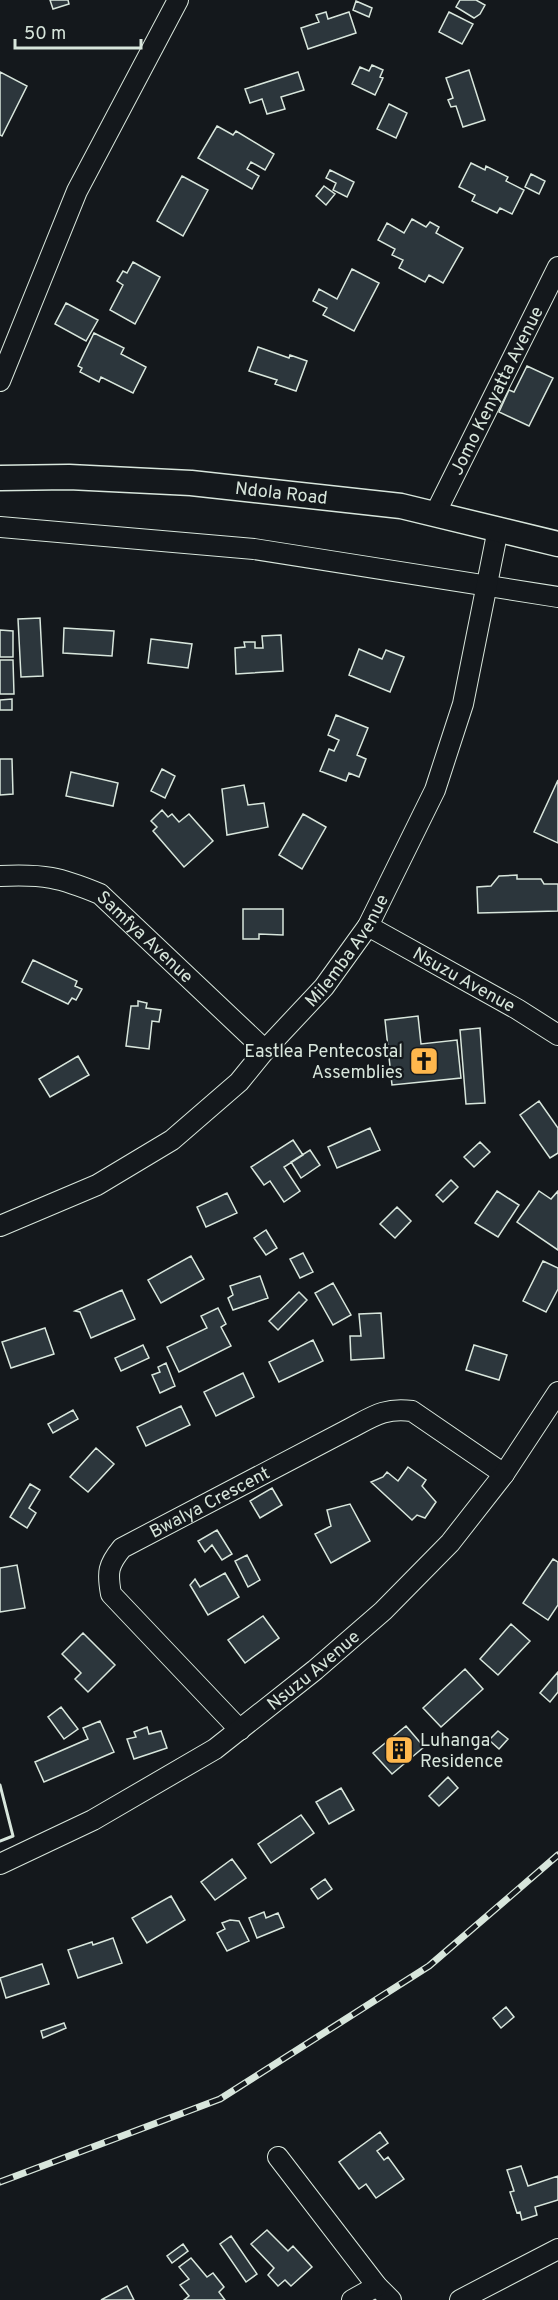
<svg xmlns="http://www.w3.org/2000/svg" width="558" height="2300" viewBox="0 0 558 2300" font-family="Overpass,sans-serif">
	<rect width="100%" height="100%" fill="#14181c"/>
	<path fill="#2c363c" stroke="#d8e6dc" stroke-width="1.5" d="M50,0h18l1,4 -16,5z
		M460,0h16l9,5 -5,9 -6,4 -18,-11z
		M356,1l16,7 -3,9 -16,-7z
		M326,12l2,7 21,-7 7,21 -48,16 -7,-21 18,-6 -3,-7z
		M449,12l24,12 -11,20 -23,-12z
		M372,65l11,5 -3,7 3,1 -8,17 -23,-11 8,-17 9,4z
		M469,70l16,50 -22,7 -7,-21 -5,1 -3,-7 5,-2 -7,-20z
		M0,72l27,14 -25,50 -2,-1z
		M298,72l6,18 -23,7 4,12 -18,5 -5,-15 -12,4 -5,-14z
		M389,104l18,9 -11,25 -19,-9z
		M217,126l16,9 3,-4 38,23 -9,16 -14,-8 -4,7 12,7 -7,13 -54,-31z
		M471,163l14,7 1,-4 22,11 -2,4 18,9 -12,24 -12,-6 -3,5 -25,-12 3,-6 -16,-8z
		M330,170l24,12 -7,15 -14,-7 3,-7 -10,-5z
		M531,174l14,7 -6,13 -14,-7z
		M182,176l26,14 -25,46 -26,-15z
		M324,186l11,8 -9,11 -10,-9z
		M412,219l14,8 4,-5 9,5 -3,6 27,15 -20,35 -14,-8 -4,7 -26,-14 4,-8 -11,-5 3,-6 -17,-9 9,-17 17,10z
		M133,262l27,15 -25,47 -25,-14 13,-25 -6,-4 6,-10 4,2z
		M352,269l27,14 -25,48 -31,-16 4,-7 -14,-7 6,-12 18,10z
		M66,303l32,17 -12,21 -31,-17z
		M94,333l30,15 -3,6 25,13 -13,26 -32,-16 -2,5 -19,-10 2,-4 -4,-2z
		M258,347l31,11 1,-3 17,6 -11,30 -21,-7 2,-4 -28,-9z
		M527,366l26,12 -24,48 -30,-14 10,-22 5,2z
		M40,618l3,58 -22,1 -3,-58z
		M64,628l50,3 -2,25 -49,-3z
		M0,630l13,1v26h-13z
		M281,635l2,36 -47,3 -1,-26 10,-1 -1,-5h11v6h8l-1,-12z
		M151,639l41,5 -4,24 -40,-5z
		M359,649l23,10 4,-9 18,7 -14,35 -41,-17z
		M0,660h13l1,34h-14z
		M12,699v11h-12v-10z
		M336,715l32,13 -11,27 9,4 -7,18 -10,-4 -3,8 -26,-10 9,-22 5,2 5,-11 -11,-5z
		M0,759h12l1,35 -13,1z
		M162,769l13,7 -10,22 -14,-7z
		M71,772l47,11 -5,23 -47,-10z
		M558,780v63l-24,-11z
		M244,785l4,20 16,-2 4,24 -41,8 -5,-46z
		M162,810l6,7 4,-3 7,8 10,-8 24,27 -29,26 -31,-36 4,-4 -6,-6z
		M303,814l23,13 -24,42 -23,-14z
		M517,875v4h24l3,5h14v27l-80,2 -1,-26 14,-1 8,-10z
		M243,909h40v26l-24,-1v5h-16z
		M33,960l44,21 -2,5 7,3 -6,11 -4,-2 -4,6 -46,-22z
		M138,1001l9,2 -1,5 15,2 -2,12 -7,-1 -3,28 -23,-3 5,-40h7z
		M418,1016l3,28 36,-4 4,38 -69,7 -7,-65z
		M480,1028l5,75 -19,1 -6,-74z
		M78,1056l11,19 -39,22 -11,-18z
		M539,1101l19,27v25l-8,5 -30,-43z
		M370,1128l10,22 -43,18 -9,-21z
		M293,1140l10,15 -19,12 16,24 -16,11 -14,-21 -6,4 -13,-18z
		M480,1142l10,10 -16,15 -10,-10z
		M310,1150l10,15 -19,13 -10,-16z
		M451,1180l7,7 -15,15 -7,-7z
		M497,1191l22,14 -21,32 -23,-14z
		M539,1191l12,8 7,-8v59l-41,-28z
		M227,1193l10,20 -31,14 -9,-20z
		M397,1207l14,14 -16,17 -15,-14z
		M266,1230l11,18 -11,7 -12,-17z
		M303,1253l10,19 -13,6 -10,-19z
		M191,1256l13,23 -43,24 -13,-23z
		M543,1261l15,7v21l-12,23 -23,-11z
		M260,1276l8,22 -35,12 -5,-12 5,-3 -3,-9z
		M333,1283l18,32 -18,10 -18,-32z
		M122,1290l13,29 -44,19 -11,-26 -5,-1z
		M299,1292l8,8 -29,30 -9,-9z
		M218,1308l8,16 -5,3 10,19 -52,26 -12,-25 40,-19 -6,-12z
		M381,1313l3,45 -33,2 -1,-24h11l-2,-22z
		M45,1328l9,26 -43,14 -9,-26z
		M313,1340l10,21 -44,21 -10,-20z
		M143,1345l6,13 -28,13 -6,-13z
		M474,1345l33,10 -8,25 -33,-10z
		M166,1363l9,23 -15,7 -8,-18 8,-3 -2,-5z
		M243,1373l11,24 -38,19 -12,-24z
		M181,1406l9,19 -44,21 -9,-19z
		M73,1410l5,9 -25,14 -5,-9z
		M96,1448l18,16 -26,28 -18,-15z
		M408,1467l18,13 -4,6 14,16 -11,16 -8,-3 -5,5 -41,-38 12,-5 4,-5 11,9z
		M30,1484l10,6 -11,18 7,5 -9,15 -17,-11z
		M272,1488l10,17 -22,13 -10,-17z
		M350,1504l20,37 -39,22 -16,-29 16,-8 -4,-16z
		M217,1530l15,24 -10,6 -10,-15 -7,7 -7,-11z
		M247,1555l13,25 -12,7 -13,-26z
		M553,1559l5,3v43l-10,15 -25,-17z
		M17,1565l8,43 -25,4v-44z
		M225,1573l14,24 -31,18 -18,-30 5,-6 5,8z
		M263,1616l16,22 -34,25 -17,-23z
		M511,1624l19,17 -32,34 -18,-16z
		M83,1633l32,32 -27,27 -13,-13 6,-6 -19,-19z
		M465,1669l18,20 -42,38 -18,-19z
		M558,1672v20l-8,10 -10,-9z
		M61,1707l17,22 -14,10 -16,-22z
		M100,1721l14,31 -70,30 -9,-20 53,-23 -5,-11z
		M406,1726l18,21 -32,27 -19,-21z
		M147,1727l2,7 12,-3 6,17 -33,11 -7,-20 9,-2 -2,-5z
		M498,1731l10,8 -9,10 -10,-9z
		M448,1777l10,11 -19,18 -10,-10z
		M341,1788l13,22 -25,14 -13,-22z
		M301,1815l13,18 -43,30 -13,-19z
		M232,1859l14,19 -31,22 -14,-18z
		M325,1879l7,10 -14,10 -7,-10z
		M171,1896l14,24 -38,23 -15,-25z
		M264,1912l2,6 12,-5 6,14 -27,11 -8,-20z
		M230,1920l9,1 10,20 -22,10 -10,-18 8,-4 -3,-6z
		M113,1938l9,25 -44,15 -10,-28 24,-8 1,3z
		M42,1964l7,20 -43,14 -6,-20z
		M506,2007l8,10 -13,11 -8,-10z
		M64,2023l2,5 -23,10 -2,-7z
		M380,2132l8,11 -11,8 7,9 4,-3 16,22 -28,19 -10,-14 -7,5 -20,-27z
		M521,2166l7,20 30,-10v24l-23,7 2,8 -15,5 -2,-8 -3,1 -7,-21 4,-1 -7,-21z
		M267,2230l21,21 5,-5 19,21 -21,19 -6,-6 -7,6 -10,-11 6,-7 -23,-24z
		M231,2236l26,38 -11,8 -26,-38z
		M183,2244l5,7 -16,12 -5,-7z
		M191,2258l16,19 6,-4 11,14 -5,5 6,8h-41l5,-4 -9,-11 9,-6 -10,-12z
		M127,2286l7,14h-33z"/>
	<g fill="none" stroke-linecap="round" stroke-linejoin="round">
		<g stroke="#d8e6dc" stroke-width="22">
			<g id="minor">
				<path d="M0,381l77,-190 101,-191"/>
				<path id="s1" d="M435,514l123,-247"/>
				<path d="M0,527l254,22 304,48"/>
				<path id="s2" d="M0,876c44,-2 59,1 100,18l165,156"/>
				<path id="s3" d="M368,926l149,83 41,26"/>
				<path id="s4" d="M0,1226l97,-41 75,-45 67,-58 26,-32 59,-63 44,-61 67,-136 28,-86 35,-175"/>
				<path id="s5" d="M240,1730l-129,-136c-4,-22 -3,-29 11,-46l227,-119c23,-12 36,-22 63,-18l92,63"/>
				<path id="s6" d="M0,1864l93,-44 122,-71 100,-79 68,-59 67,-68 54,-69 54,-82"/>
				<path d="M278,2157l99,129 14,14"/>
				<path d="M352,2300l25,-14"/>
				<path d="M460,2300l98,-51"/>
			</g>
		</g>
		<g stroke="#d8e6dc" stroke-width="27">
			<g id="major">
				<path id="s7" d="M0,478l69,-1 122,6 210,23 157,38"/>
			</g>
		</g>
		<use href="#minor" stroke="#14181c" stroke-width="20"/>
		<use href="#major" stroke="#14181c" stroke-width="24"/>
		<g stroke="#d8e6dc" stroke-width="7">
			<path id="rail" d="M0,2182l220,-83 209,-133 129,-111"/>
		</g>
		<use href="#rail" stroke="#14181c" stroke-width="4.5" stroke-dasharray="14" stroke-linecap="butt"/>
		<path stroke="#d8e6dc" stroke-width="3" d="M0,1785l13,51 -13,5"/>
	</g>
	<defs>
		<g id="church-square" transform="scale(1.5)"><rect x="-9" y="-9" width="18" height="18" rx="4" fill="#ffb74d" stroke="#14181c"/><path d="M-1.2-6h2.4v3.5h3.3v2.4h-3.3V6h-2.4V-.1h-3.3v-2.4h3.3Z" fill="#111"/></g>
		<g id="building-square" transform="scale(1.5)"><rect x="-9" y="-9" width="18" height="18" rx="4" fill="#ffb74d" stroke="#14181c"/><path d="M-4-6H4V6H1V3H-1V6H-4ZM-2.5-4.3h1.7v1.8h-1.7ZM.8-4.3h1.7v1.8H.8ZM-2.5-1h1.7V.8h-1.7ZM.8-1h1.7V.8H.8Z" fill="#111"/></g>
	</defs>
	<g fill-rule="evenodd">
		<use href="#church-square" x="424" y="1061"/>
		<use href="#building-square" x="399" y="1750"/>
	</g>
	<g text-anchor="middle" stroke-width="4.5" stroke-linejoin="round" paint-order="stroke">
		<g font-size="18" fill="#d8e6dc" stroke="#14181c">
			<text dy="6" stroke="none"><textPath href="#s1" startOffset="138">Jomo Kenyatta Avenue</textPath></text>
			<text dy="6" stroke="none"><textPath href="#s7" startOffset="282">Ndola Road</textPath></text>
			<text dy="6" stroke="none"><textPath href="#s2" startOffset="165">Samfya Avenue</textPath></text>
			<text dy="6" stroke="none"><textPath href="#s4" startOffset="452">Milemba Avenue</textPath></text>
			<text dy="6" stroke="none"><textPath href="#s3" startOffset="110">Nsuzu Avenue</textPath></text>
			<text dy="6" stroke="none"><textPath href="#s5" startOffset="336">Bwalya Crescent</textPath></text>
			<text dy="6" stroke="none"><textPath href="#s6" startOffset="370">Nsuzu Avenue</textPath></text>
		</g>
		<g font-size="18" fill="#d8e6dc" stroke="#14181c" text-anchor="end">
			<text x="403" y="1057">Eastlea Pentecostal<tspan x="403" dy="21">Assemblies</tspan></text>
			<text x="420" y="1746" text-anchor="start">Luhanga<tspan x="420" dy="21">Residence</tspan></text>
		</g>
	</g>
	<path d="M15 39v9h126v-9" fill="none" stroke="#d8e6dc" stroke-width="3"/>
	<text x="24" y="39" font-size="18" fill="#d8e6dc" stroke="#14181c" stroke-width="4.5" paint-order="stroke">50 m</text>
</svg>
